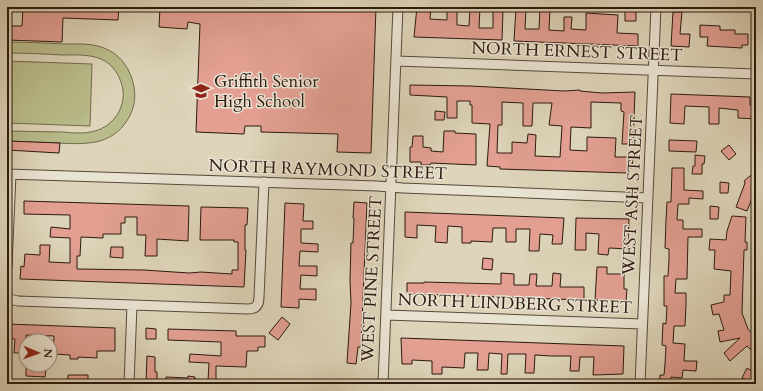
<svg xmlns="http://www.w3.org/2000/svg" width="763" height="391" viewBox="0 0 763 391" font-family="Cardo,serif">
	<rect width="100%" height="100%" fill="#ddd4b9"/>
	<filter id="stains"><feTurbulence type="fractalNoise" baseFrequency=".005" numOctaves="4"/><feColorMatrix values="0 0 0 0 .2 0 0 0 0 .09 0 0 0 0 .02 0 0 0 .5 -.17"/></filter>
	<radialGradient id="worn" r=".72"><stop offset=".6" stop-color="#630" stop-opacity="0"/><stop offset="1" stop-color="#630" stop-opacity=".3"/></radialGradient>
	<path fill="#b9bb8a" stroke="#726a4c" d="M7,42c19,0 38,1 58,2 12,0 26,-1 39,4 16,6 27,21 30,39 2,11 0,22 -6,32 -17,28 -44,25 -72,24 -17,-1 -33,-1 -49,-2v-10c18,0 37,1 55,1 11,1 23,2 33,-1 18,-5 30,-22 28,-41 -2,-13 -10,-26 -22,-31 -12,-5 -26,-4 -39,-4 -18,-1 -37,-2 -55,-2z
		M7,61l85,3 -2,62 -83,-3z"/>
	<path fill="#e29f92" stroke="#2c190f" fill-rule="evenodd" d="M23,7h96l-1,13 -55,-2 -1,24 -55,-2v-14h15z
		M160,7h216l-5,146 -34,-1 1,-18 -77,-2v-6h-16l-1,8 -48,-2 4,-108 -12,-2 -1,7 -28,-2z
		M417,7h14l-1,12 17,1v-13h10v18l12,1 1,-19h10l-1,21h14v-19l10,1 -1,30 -88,-3z
		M516,8l10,1 -1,20h14l1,-20 10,1 -1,20 15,1v-14h8l-1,12 15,1v-17l32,2 -1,18 21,1v12l-124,-5z
		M625,10h11v11h-11z
		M673,12h9l-2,22h10l-1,13 -18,-1z
		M700,25l20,1v4h15v4h13v11h-6v3l-35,-2 1,-9h-8z
		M410,85l61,1 93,5 16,-1v1l22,2 33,-1 -2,52h-11l2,-32 -3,-1v-8l-30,-1v26l-20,-1 -1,23 17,1v-14l29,1 -1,19h18l-1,11h-3l-1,5 -128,-4v-2l-13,-1 3,-42 -18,-1v-18h-2v-4h-13v17h-10v-21l-37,-2zM502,102l21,1v23h9l1,-23h19l-3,22 13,1 -2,31 -25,-1 1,-21 -8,-1 -1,9 -15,-1v11h-15l1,-28h4z
		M671,94l79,3v8h6v14l-18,-1v-8l-19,-2v16h-10v-17l-24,-1 -1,18 -14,-1z
		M435,111l10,1 -1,8h-9z
		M444,131h11v2l21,1v31l-45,-2 -1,2h-9v-3h-11v-15h2l1,-11h10v11l8,1v3l12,1z
		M669,140l28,1 -1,11 -27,-1z
		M7,141l53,2 -1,10 -52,-3z
		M729,145l7,9 -7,6 -8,-9z
		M695,155l10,1 -1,8h-2v10h-10l1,-8h2z
		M672,168h12v22l19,1v8l-14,-1v6h-11l-1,16h6v9h19v8h-14l-1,42h-11l-1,14h11v11l-1,22h-11l-1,17 12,1 -1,17h13l-1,10 -13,-1 -1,8 -11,-1v5h-11v-7h4l1,-11 1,-18 -4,-1 1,-22 3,1 1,-18h-3v-30h4l1,-17v-10l-4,-1 1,-28 1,-18h4z
		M756,171v22l-3,3 -6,15 -11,-4 9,-24 -1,-2z
		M720,182l9,1 -1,10h-8z
		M24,201l165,5 -1,35 -31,-2v17h-12l1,-21h-9v-18h-12v6h-4v11h-18v4l-22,-1 -1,19h-3v13l67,1 45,3 12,-1 31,2v-4h6v-28h-4v-2h-34l1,-33 47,1 -1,17h-2v25h1l-2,37 -224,-8 1,-13 3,1 1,-13 15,1v-10h10l-1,17 21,1v-25l-20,-1 1,-10 19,2v-14l-46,-1z
		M354,202l13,1 -6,144h-3l-2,17 -9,-1 4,-60 -1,-22 1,-38h2l1,-25h-1z
		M285,203l19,1 -1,17h10v8h-12v14l17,1v8l-18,-1 -1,15h18v10l-16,-1 -1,14h16v11l-17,-1v9l-18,-1z
		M710,206l9,1 -1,12h-8z
		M405,212l159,6 -2,26h-10l1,-9 -13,-1 -1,17h-10l1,-22h-14v13h-10v-14h-13l-1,14 -21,-1v2h-9v-16l-14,-1 -1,17 -12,-1 1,-16 -19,-1v13l-12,-1z
		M732,216l14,1 -1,25h2v8h-3l-2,63 6,16 8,9v10l-3,4 -6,-6 -17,15 -6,-8 16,-15 -20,4 -2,-11 6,-1 -5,-16 -6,1 -2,-10 13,-3v-7h6l1,-24 -17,-2 1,-19h-6l1,-11 16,1 1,-9z
		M576,218l53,1 -1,30 -19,-1 -1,7 -10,-1 1,-20 -13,-1v17h-11z
		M111,247h12v11l-13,-1z
		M483,258l10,1 -1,11 -10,-1z
		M597,267h10v7h17v15h3l-1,12 -31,-1z
		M501,273l13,1v11h15l1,-11h7l-1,12h16l1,-13 8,1 -1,13h24v13l-177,-6v-11h17v-1l77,2z
		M282,317l8,7 -12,16 -9,-7z
		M7,324l108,4v23h-18v7l-19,-1v2h-8v-4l-17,-1 1,-18 -28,-1v18h-12l1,-14h-8z
		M146,328l10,1v10h-10z
		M168,329l68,2v5h29v11h-7v4h-11l-1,16 -30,-1v15h-8l1,-18 -20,-1 1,-8 31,2v-14l-53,-2z
		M401,338l223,8 -1,28 -30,1 1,-18h-14l-1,14h-9l1,-15h-20l-16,-1 -1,18h-9l1,-19h-18l-1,20h-6l1,-20 -13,-1 -1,17h-11l1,-17h-13l-1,15 -22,-1v7h-10v-13l-20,-1v4h-10z
		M147,356l8,1v15h2v11h-11z
		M26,368l20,1 -1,8 -19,-1z
		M747,368l8,5 -4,9 -9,-4z
		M68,375h20v9h-20z
		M188,376l7,1v7h-29v-7l22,1z"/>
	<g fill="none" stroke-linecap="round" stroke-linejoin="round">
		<g stroke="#58483a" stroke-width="11">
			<path id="street" d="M396,61l360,13
				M7,174l370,12 26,2 245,10
				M7,266l4,-92
				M7,296l2,3 9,2 230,8c8,0 11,-4 11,-12l5,-115
				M386,315l256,9
				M129,384l3,-79
				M383,384l15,-377
				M640,384l16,-377"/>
		</g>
		<use href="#street" stroke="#e9e3d2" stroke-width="9"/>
	</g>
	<defs>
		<g id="school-bare" transform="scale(1.38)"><path d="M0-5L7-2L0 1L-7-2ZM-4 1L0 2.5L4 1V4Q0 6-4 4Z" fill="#8f2418" stroke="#e9e3d2" stroke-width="2.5" paint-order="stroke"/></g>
	</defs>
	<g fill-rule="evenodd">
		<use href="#school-bare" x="201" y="91"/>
	</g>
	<g text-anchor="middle" stroke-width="3" stroke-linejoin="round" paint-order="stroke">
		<g font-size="17" fill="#2c190f" stroke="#e9e3d2">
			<text transform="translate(577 51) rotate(2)" y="6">NORTH ERNEST STREET</text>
			<text transform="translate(328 169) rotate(2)" y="6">NORTH RAYMOND STREET</text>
			<text transform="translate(632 195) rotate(-87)" y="6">WEST ASH STREET</text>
			<text transform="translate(371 279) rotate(-87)" y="6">WEST PINE STREET</text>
			<text transform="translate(515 303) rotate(2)" y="6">NORTH LINDBERG STREET</text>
		</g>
		<g font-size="17" fill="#2c190f" stroke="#e9e3d2" text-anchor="start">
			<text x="214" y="87">Griffith Senior<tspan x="214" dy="20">High School</tspan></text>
		</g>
	</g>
	<rect width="763" height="391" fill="none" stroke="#ddd4b9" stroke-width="24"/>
	<rect x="8" y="8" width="747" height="375" fill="none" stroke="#2c190f" stroke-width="2"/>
	<rect x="12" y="12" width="739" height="367" fill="none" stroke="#2c190f"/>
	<g transform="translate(38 353) rotate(92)"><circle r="19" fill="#e9e3d2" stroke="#9d9284"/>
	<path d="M0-3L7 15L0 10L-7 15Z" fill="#8f2418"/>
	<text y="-6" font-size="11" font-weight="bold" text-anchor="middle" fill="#2c190f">N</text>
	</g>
	<rect width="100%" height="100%" filter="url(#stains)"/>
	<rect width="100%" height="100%" fill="url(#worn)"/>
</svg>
